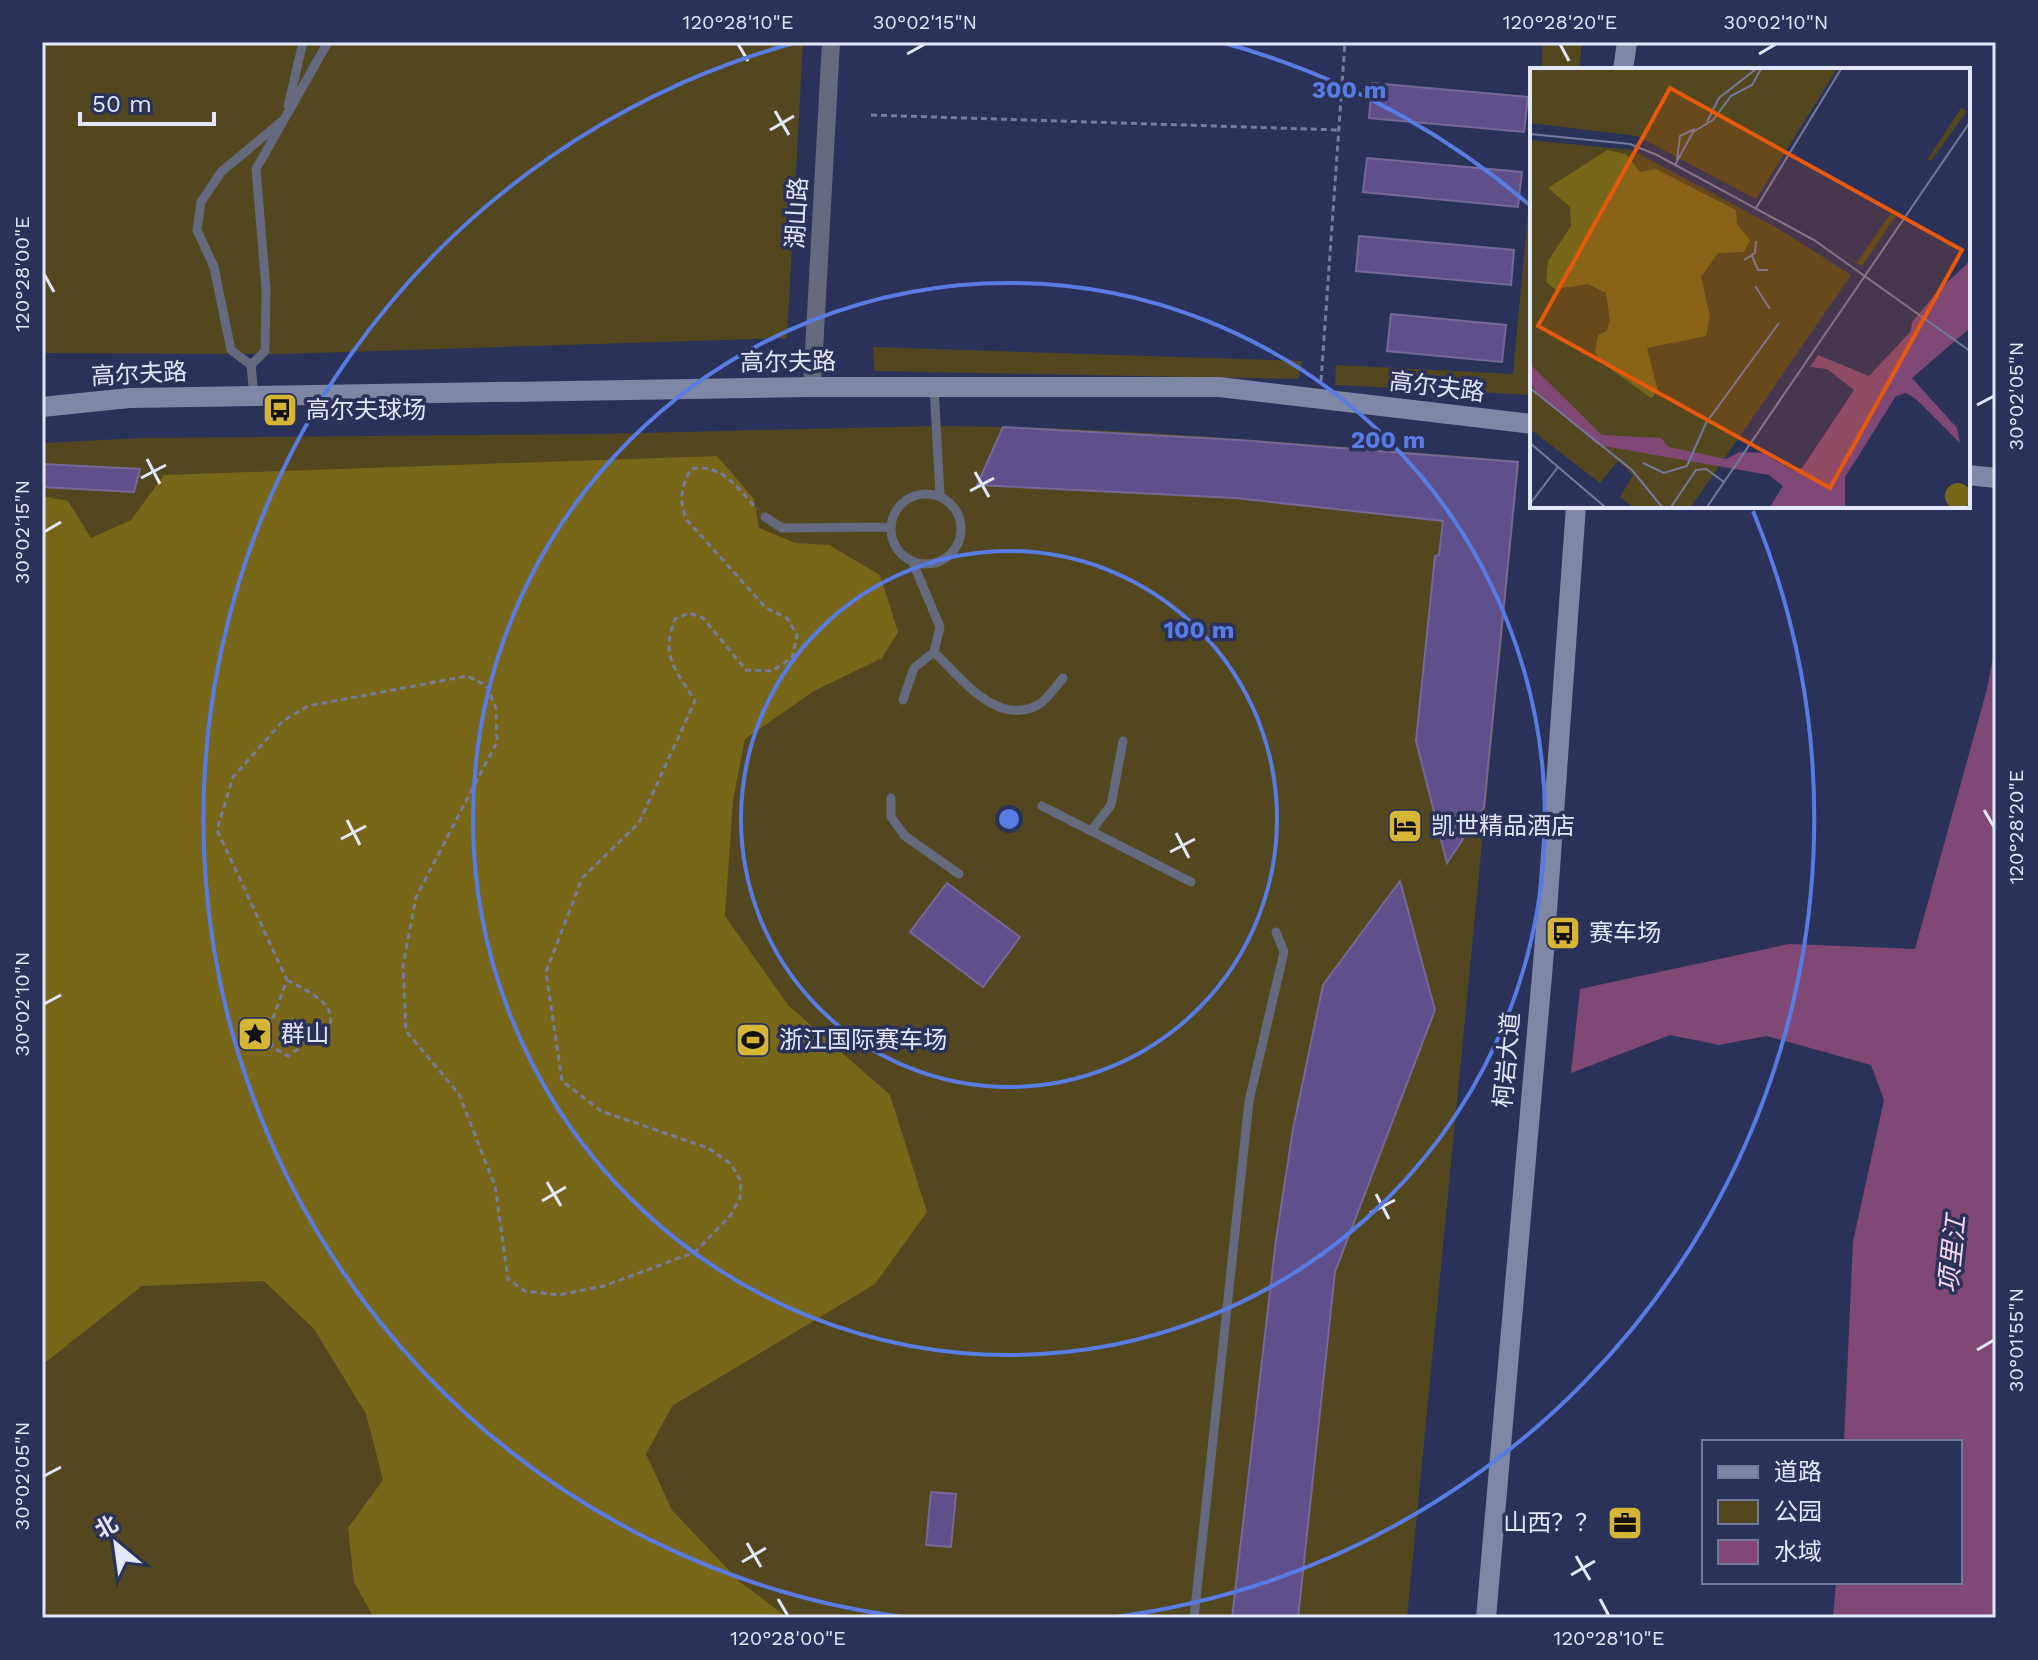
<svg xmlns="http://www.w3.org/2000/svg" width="2038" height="1660" viewBox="0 0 2038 1660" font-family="'Work Sans','Noto Sans SC',sans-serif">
	<rect width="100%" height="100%" fill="#2b325a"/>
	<path fill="#52471f" d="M42,42h761l-16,296 -506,16 -239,-1z
		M1543,42h39l-3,28h-38z
		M1532,168v227l-197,-10 1,-20 177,9z
		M873,347l429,14 -4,18 -424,-8z
		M937,426c194,1 388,20 582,35l-112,1157h-1365v-1175l101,-5 454,-4z"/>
	<path fill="#786619" d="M717,456l37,43 5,29 37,15 33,2 51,30 18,57 -16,26 -68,33 -69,48 -12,61 -8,116 63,89 102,90 37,117 -52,72 -203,122 -26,48 26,56 68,72 48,36h-414l-20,-36 -6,-54 35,-48 -17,-66 -52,-85 -50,-48 -122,5 -100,79v-869l26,5 23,37 40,-18 33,-45z"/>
	<path fill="#804975" d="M1996,642v976h-163l3,-36h124v-140h-116l9,-200 31,-142 -13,-35 -104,-29 -48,9 -49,-10 -99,38 9,-84 209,-45 126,5 72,-260z"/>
	<path fill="#5f508b" stroke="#746997" stroke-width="2" d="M1372,83l156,14 -4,35 -155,-14z
		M1367,158l155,14 -4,35 -155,-15z
		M1359,236l155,14 -3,35 -155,-14z
		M1391,314l115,11 -4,37 -115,-11z
		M1003,427l236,13 279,22 -34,345 -37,56 -31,-122 19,-185 4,-1 4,-34 -208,-23 -258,-13z
		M42,464l98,5 -6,23 -92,-5z
		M1400,881l35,129 -100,262 -37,346h-66l44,-378 17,-111 30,-144z
		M947,883l73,54 -37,50 -73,-55z
		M931,1492l25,2 -5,53 -25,-2z"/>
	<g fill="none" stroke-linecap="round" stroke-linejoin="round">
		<path stroke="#757c9c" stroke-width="3" stroke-dasharray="6 4" stroke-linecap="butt" d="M871,115l468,15
			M1321,381l24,-339
			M287,980c26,14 63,29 32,62l-8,-4 -8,-15 -5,26 -10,7 -16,-9 -3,-18 18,-49 -70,-150 16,-53 50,-56 25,-15 159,-30 19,9 10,23 1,34 -81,155 -13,68 3,66 53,63 36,92 13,93 17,12 34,4 45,-9 91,-34 35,-36 10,-18 1,-17 -10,-17 -23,-16 -107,-37 -39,-30 -16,-109 36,-94 57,-55 56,-122c-19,-31 -35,-44 -20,-82l14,-6 14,5 43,52 26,1 20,-13 5,-23 -10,-17 -21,-10 -80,-89c-7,-19 -5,-33 5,-50 32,-6 46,19 66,40"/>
		<path stroke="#656a7e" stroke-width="9" d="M288,106l15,-64
			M251,365l-20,-15 -17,-83 -17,-37 4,-28 20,-30 60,-50
			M934,387l6,108
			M254,396l-3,-31 14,-14 1,-62 -10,-120 72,-127
			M891 529a35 35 0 1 1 70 0a35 35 0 1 1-70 0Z
			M765,517l17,11 108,-1
			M934,652c26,25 63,75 104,53 9,-5 18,-19 25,-27
			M903,700l11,-32 20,-16 6,-25 -27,-64
			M891,798v19l14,19 54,38
			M1042,806l149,76
			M1091,831l20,-26 12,-64
			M1194,1618l55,-517 35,-149 -8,-20"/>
		<path stroke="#656a7e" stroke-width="18" d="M812,387l19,-345"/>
		<path stroke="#7f87a7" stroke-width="20" d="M1623,70l4,-28
			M42,407l87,-9 683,-11h407l313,37
			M1968,475l28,3
			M1486,1618l58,-666 32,-446"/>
	</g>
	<path fill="none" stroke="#e2e7fc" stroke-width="3" d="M738,44l10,17M1560,44l9,17M907,54l18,-10M1759,54l17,-10M775,111l14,24M770,130l24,-14M44,274l10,18M1977,405l17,-9M147,459l13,25M975,472l14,25M141,478l25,-13M970,491l24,-13M44,532l17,-10M1984,810l10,17M347,820l13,25M1176,833l13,25M341,839l25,-13M1170,852l25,-13M44,1004l17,-9M547,1182l14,24M1376,1194l13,25M542,1201l24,-14M1370,1213l25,-13M1977,1350l17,-10M44,1476l17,-9M747,1543l14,24M1576,1556l14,24M742,1562l24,-14M1571,1575l24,-14M778,1599l10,17M1600,1599l9,17"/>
	<g fill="none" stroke="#587ce3" stroke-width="4">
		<circle cx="1009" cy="819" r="268"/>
		<circle cx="1009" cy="819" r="536"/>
		<path d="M911 1618A805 805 0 0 1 794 43M1224 43A805 805 0 0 1 1532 207M1753 511A805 805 0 0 1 1107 1618"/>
	</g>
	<defs>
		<g id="bus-square" transform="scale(1.8)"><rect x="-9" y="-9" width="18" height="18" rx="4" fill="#d5b535" stroke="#2b325a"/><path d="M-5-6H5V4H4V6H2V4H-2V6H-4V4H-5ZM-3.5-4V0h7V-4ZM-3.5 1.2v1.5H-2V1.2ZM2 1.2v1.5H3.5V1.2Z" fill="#111"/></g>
		<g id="hotel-square" transform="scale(1.8)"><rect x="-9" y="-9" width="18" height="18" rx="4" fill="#d5b535" stroke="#2b325a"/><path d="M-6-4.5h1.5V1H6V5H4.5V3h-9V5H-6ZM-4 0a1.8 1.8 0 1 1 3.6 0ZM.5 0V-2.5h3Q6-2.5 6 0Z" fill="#111"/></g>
		<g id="sight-square" transform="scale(1.8)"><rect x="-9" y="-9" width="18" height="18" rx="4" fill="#d5b535" stroke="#2b325a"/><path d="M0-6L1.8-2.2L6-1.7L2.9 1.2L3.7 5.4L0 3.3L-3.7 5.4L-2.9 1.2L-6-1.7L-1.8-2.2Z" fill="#111"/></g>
		<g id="stadium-square" transform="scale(1.8)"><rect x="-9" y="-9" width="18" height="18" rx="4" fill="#d5b535" stroke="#2b325a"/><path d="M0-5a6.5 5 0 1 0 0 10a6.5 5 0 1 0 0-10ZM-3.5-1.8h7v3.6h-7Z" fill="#111"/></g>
		<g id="office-square" transform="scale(1.8)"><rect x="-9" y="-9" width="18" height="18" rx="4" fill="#d5b535" stroke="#2b325a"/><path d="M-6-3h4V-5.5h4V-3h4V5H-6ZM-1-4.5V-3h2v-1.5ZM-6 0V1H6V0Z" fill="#111"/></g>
	</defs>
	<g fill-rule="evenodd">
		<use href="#bus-square" x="280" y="410"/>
		<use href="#hotel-square" x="1405" y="826"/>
		<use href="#bus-square" x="1563" y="933"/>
		<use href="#sight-square" x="255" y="1034"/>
		<use href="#stadium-square" x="753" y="1040"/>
		<use href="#office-square" x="1625" y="1523"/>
	</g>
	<g text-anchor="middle" stroke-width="7" stroke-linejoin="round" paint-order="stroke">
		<g font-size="24" fill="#e2e7fc" stroke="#2b325a">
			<text transform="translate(797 213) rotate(-87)" y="8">湖山路</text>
			<text transform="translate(788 362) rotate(-1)" y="8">高尔夫路</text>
			<text transform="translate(139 374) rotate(-3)" y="8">高尔夫路</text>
			<text transform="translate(1437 387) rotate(7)" y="8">高尔夫路</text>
			<text transform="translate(1507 1060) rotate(-85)" y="8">柯岩大道</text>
		</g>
		<g font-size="24" fill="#e2e7fc" stroke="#2b325a" text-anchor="start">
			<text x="306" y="418">高尔夫球场</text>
			<text x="1431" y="834">凯世精品酒店</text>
			<text x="1589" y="941">赛车场</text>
			<text x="281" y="1042">群山</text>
			<text x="779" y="1048">浙江国际赛车场</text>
			<text x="1599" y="1531" text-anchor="end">山西？？</text>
		</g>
		<g font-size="26" font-style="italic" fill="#f9d7f0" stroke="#2b325a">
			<text transform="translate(1952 1254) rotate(-84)" y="9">项里江</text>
		</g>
	</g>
	<g transform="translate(1530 68)">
		<rect width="440" height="440" fill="#2b325a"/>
		<path d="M0,1h307l-81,130 -119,-63 -107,-13zM431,40l6,3 -35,49h-5zM0,72l102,10 147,79 72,46 -160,232h-58l-13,-10 13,-22 -15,-14 -18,22 -70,-54zM363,142l5,3 -36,53 -31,-17 26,13z" fill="#52471f"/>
		<path d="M77,82l19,4 14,18 16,-3 80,41 1,14 13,16 -6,12 -26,1 -17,24 9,39 -4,20 -59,12 11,43 -7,7 -50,-36 -6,-10 3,-17 9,-4 3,-11 -4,-27 -18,-9 -33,5 -9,-7 2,-21 23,-35 -1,-19 -22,-19zM415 428a13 13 0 1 1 26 0a13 13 0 1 1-26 0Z" fill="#786619"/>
		<path d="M440,193v67l-58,50 45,50 3,15 -44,-44 -10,-6 -10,3 -51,81v30h-75l13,-21 -14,-11 -171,-30 -62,-53 -6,-12v-16l72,71 59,3 8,9 57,12 14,-7 23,1 29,17 10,-2 52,-78 -27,-21 -17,-2 8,-12 51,21 42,-45 1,-9 26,-31z" fill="#804975"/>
		<path fill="none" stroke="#747a9b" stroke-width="2" d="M177,54l12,-24 37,-29M0,66l100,10 27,11 157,85 156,111M147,92l3,-24 15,-7M145,97l18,-33 20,-12 18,-24 21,-11 9,-16M226,140l85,-139M222,188l6,14h10M214,192l11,-7 1,-12M225,218l15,23M0,320l102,82 30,37M0,375l75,64M113,395l21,10 23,-7 19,-43 73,-100M0,436l28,-37M141,439l25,-37 10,-1 18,13M177,439l263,-385"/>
		<path fill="#e8590c" fill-opacity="0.15" stroke="#e8590c" stroke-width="4" d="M140,20l292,162 -132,238 -292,-162z"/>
		<rect width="440" height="440" fill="none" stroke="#e2e7fc" stroke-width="4"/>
	</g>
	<circle cx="1009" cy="819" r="12" fill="#587ce3" stroke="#2b325a" stroke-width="4"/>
	<g font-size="24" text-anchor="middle" font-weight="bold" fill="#587ce3" stroke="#2b325a" stroke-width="7" stroke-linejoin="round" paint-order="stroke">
		<text x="1349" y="98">300 m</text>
		<text x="1388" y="448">200 m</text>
		<text x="1199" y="638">100 m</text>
	</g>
	<rect width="2038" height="1660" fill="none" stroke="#2b325a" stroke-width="88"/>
	<rect x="1702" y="1440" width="260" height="144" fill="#2b325a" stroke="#747a9b" stroke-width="2"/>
	<rect x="1718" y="1466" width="40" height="12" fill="#7f87a7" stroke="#747a9b" stroke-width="2"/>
	<text x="1774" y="1480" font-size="24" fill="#e2e7fc">道路</text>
	<rect x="1718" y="1500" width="40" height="24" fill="#52471f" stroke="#747a9b" stroke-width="2"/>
	<text x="1774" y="1520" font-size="24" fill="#e2e7fc">公园</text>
	<rect x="1718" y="1540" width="40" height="24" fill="#804975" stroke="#747a9b" stroke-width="2"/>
	<text x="1774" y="1560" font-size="24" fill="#e2e7fc">水域</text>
	<g transform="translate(116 1544) rotate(331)" stroke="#2b325a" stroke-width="6" paint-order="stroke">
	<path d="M0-6L14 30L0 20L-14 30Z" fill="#e2e7fc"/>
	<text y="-12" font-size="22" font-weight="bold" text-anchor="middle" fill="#e2e7fc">北</text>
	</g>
	<path d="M80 112v12h134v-12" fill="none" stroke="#e2e7fc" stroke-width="4"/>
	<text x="92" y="112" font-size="24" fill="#e2e7fc" stroke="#2b325a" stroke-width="6" paint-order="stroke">50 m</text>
	<rect x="44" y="44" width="1950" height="1572" fill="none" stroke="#e2e7fc" stroke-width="3"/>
	<g font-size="20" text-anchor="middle" fill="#e2e7fc">
		<text x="738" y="29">120°28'10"E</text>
		<text x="925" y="29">30°02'15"N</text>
		<text x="1560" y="29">120°28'20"E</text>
		<text x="1776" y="29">30°02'10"N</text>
		<text transform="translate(22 274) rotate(-90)" y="7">120°28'00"E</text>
		<text transform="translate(2016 396) rotate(-90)" y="7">30°02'05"N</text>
		<text transform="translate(22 532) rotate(-90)" y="7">30°02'15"N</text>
		<text transform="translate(2016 827) rotate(-90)" y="7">120°28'20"E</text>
		<text transform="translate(22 1004) rotate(-90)" y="7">30°02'10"N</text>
		<text transform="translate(2016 1340) rotate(-90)" y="7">30°01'55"N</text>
		<text transform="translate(22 1476) rotate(-90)" y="7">30°02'05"N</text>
		<text x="788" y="1645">120°28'00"E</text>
		<text x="1609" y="1645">120°28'10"E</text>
	</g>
</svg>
